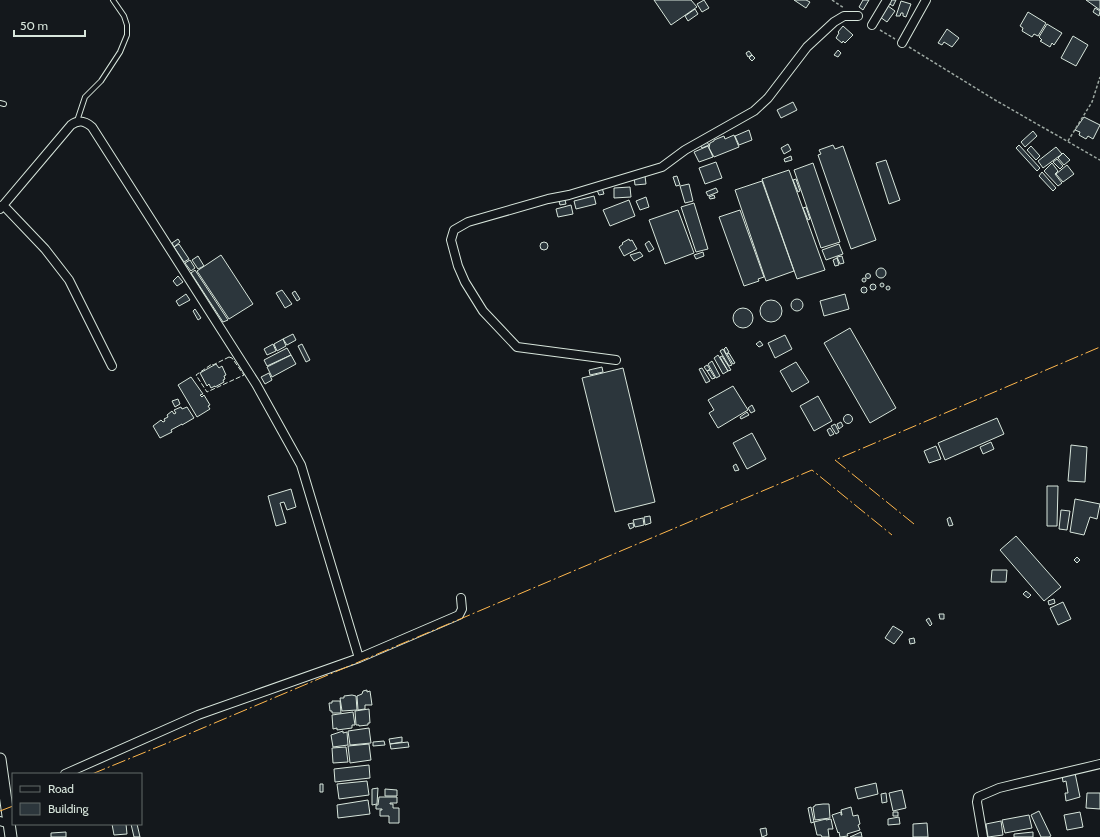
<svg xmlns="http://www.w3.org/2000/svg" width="1100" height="837" viewBox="0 0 1100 837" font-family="Cabin,sans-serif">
	<rect width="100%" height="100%" fill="#14181c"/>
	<path fill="#2c363c" stroke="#d8e6dc" d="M654,0h37l6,7 -26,18z
		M704,0l5,8 -7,4 -5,-8z
		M794,0h12l4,2 -4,6z
		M863,0h6l-6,10 -4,-3z
		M890,0h6l-3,6 -5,-3z
		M1086,0h14v10z
		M901,1l10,3 -5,13 -3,-1v-3h-2l-1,3h-4z
		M888,6l7,5 -8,11 -7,-5z
		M1095,8l5,3 -1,5 -6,-4z
		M695,9l3,5 -10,7 -3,-5z
		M1028,12l18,11 -8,13 -4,-2 -2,3 -10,-6 1,-3 -3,-2z
		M1047,24l15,9 -8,12 -2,-2 -2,4 -10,-6 2,-1 -3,-3z
		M843,26l10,9 -8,8 -2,-2 -1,2 -6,-5 3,-5 -1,-1z
		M947,29l12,9 -7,9 -8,-5 -2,3 -4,-2z
		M1073,36l15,9 -12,21 -15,-8z
		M838,50l3,3 -3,4 -4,-2z
		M749,51l3,4 -4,2 -2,-4z
		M752,55l3,3 -3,3 -3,-3z
		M793,102l4,8 -16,8 -4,-8z
		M1084,117l16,8 -7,14 -5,-3 -2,3 -7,-4 1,-3 -5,-2z
		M749,130l3,10 -13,5 -4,-9z
		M1033,131l4,5 -12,11 -4,-5z
		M734,135l5,12 -25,10 -5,-9 1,-5 4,-2v-1l10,-4 1,3z
		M707,142l2,3 -7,3 -2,-3z
		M788,144l3,6 -7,4 -3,-6z
		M833,145l2,4 8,-3 33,94 -25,9 -33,-94 3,-1 -2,-4z
		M1019,145l21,23 -3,3 -21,-23z
		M708,146l5,11 -14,5 -5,-10z
		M1031,146l9,10 -4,4 -9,-10z
		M1056,147l6,7 -19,14 -5,-7z
		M1063,153l7,7 -6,5 -6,-7z
		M791,156l1,4 -7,2 -1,-3z
		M1057,159l6,7 -3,3 -7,-7z
		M886,160l14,40 -11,4 -13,-41z
		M716,162l6,16 -17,6 -6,-16z
		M813,163l27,79 -19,6 -27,-78z
		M1052,163l6,8 -3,3 7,9 -4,3 -14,-15z
		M1067,165l7,9 -11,8 -7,-8z
		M789,170l36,100 -28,9 -35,-100z
		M1042,172l14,16 -3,3 -14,-15z
		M645,176l1,8 -11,1 -1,-8z
		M677,176l3,9 -4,1 -3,-9z
		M796,179l4,12 -2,1 -5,-12z
		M762,181l32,90 -28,10 -31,-91z
		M689,184l4,17 -8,2 -5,-17z
		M630,187l1,10 -17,1v-10z
		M602,188l2,6 -5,1 -2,-5z
		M716,188l2,4 -10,4 -2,-4z
		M714,195l1,3 -5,1 -1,-2z
		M594,196l2,8 -20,5 -2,-8z
		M646,197l3,10 -9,3 -4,-9z
		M565,200l1,4 -6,1 -1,-4z
		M629,200l6,16 -25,10 -7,-16z
		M694,203l14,46 -12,3 -15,-45z
		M571,205l2,9 -15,3 -2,-8z
		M806,207l4,12 -2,1 -5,-12z
		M678,210l16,43 -29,11 -16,-44z
		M740,210l24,67 -6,2 1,2 -15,5 -25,-69z
		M178,239l2,3 -6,5 -2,-4z
		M629,239l1,2 2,-1 5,9 -13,7 -5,-9 4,-3 -1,-1z
		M649,241l5,8 -5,3 -4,-8z
		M540 246a4 4 0 1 1 8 0a4 4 0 1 1-8 0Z
		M179,244l10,15 -5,3 -10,-15z
		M839,244l4,10 -17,6 -4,-10z
		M640,252l3,4 -9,5 -4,-6z
		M703,252l1,4 -8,3 -2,-4z
		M221,255l32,49 -24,15 -32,-48z
		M198,256l6,10 -6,3 -6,-9z
		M842,256l2,7 -4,1 -3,-7z
		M837,258l2,7 -4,1 -2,-6z
		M190,260l5,8 -4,3 -6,-8z
		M876 273a5 5 0 1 1 10 0a5 5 0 1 1-10 0Z
		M195,270l33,50 -5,2 -32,-49z
		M865.5 276a2.5 2.5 0 1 1 5 0a2.5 2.5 0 1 1-5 0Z
		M178,276l5,6 -6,4 -4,-5z
		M862 280a2 2 0 1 1 4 0a2 2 0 1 1-4 0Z
		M880 285a2 2 0 1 1 4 0a2 2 0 1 1-4 0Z
		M870 287a3 3 0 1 1 6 0a3 3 0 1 1-6 0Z
		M886 288a2 2 0 1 1 4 0a2 2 0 1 1-4 0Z
		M861 290a3 3 0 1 1 6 0a3 3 0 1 1-6 0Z
		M282,290l10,14 -7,4 -9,-15z
		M295,291l5,8 -3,2 -5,-8z
		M186,294l4,6 -11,6 -3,-5z
		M845,294l4,15 -25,7 -4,-15z
		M791 305a6 6 0 1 1 12 0a6 6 0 1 1-12 0Z
		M760 311a11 11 0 1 1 22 0a11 11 0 1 1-22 0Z
		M733 318a10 10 0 1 1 20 0a10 10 0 1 1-20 0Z
		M195,309l6,9 -3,2 -5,-9z
		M850,328l46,80 -26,15 -46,-80z
		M293,334l3,6 -9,5 -4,-6z
		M785,335l7,14 -17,9 -7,-15z
		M283,339l3,7 -9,5 -3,-7z
		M760,341l3,4 -4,2 -3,-3z
		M273,344l3,7 -9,4 -3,-6z
		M302,344l8,16 -4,2 -8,-16z
		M726,347l3,5 -3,2 -2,-5z
		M287,348l4,7 -24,11 -3,-6z
		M723,349l9,16 -3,1 -9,-15z
		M729,353l6,10 -2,1 -6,-10z
		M291,355l5,9 -24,13 -5,-10z
		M718,355l10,16 -5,3 -9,-16z
		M722,356l9,14 -3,1 -8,-14z
		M712,361l8,15 -4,2 -8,-14z
		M796,362l13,20 -17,10 -12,-21z
		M216,364l3,4 3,-2 4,9 -2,1 1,3 -2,1 1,2 -9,5v-1l-4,2 -2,-4 -2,2 -7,-13z
		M707,365l3,4 -3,2 -3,-4z
		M602,367l1,5 -13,3 -1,-5z
		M623,368l32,134 -40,10 -33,-134z
		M702,368l8,13 -4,2 -7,-14z
		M710,370l5,8 -3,1 -5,-8z
		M269,373l3,7 -7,4 -4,-7z
		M191,377l12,17 -3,1 2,2 2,-2 6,10 -2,1 2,3 -13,8 -19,-32z
		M733,386l15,24 -30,18 -9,-15 5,-3 -6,-10z
		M818,396l14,25 -18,10 -14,-25z
		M178,399l2,5 -5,3 -3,-6z
		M752,405l3,6 -4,2 -3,-5z
		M181,407l1,2 5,-2 7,11 -12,7v-1l-11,6 1,2 -12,6 -7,-12 8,-6 2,2 2,-1 -1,-2 4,-2 -1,-2 5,-4 2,3 2,-1 -2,-3z
		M747,412l2,3 -8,4 -1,-2z
		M843.5 419a4.5 4.5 0 1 1 9 0a4.5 4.5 0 1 1-9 0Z
		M997,418l7,16 -59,26 -7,-17z
		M841,422l2,4 -4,3 -2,-5z
		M835,424l4,8 -3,2 -5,-8z
		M830,428l4,6 -4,2 -3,-6z
		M752,433l14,26 -19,10 -14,-26z
		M991,442l3,7 -11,5 -3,-7z
		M1071,445l16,2 -2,35 -17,-1z
		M936,446l5,13 -12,4 -5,-12z
		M736,464l3,6 -4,1 -2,-5z
		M1047,486h11l-1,40h-10z
		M291,489l5,18 -9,3 -3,-8 -4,1 6,20 -10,3 -8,-30z
		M1075,499l25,5 -3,15 -7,-2 -6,18 -14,-3z
		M1061,510l9,1 -3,19 -8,-1z
		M650,516l1,7 -6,2 -1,-8z
		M950,517l3,8 -4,1 -2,-7z
		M643,518l1,7 -9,2 -2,-7z
		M633,523l1,4 -4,2 -2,-5z
		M1016,536l45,51 -17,14 -44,-51z
		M1077,557l3,3 -3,3 -3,-3z
		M992,570h15l-1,12h-15z
		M1026,591l5,4 -3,3 -5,-4z
		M1054,599l1,4 -6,2 -1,-4z
		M1063,602l8,17 -13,6 -8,-17z
		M939,614h5v5h-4z
		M929,618l3,6 -2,2 -4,-6z
		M893,626l10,6 -9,12 -9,-6z
		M914,638l1,5 -5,1 -1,-5z
		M367,690v2l3,-1 2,14h-7v4l-7,1 -1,-14 5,-2 1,-3z
		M352,695l4,1 1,14 -15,1 -2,-13h4v-2z
		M332,701h8l1,12h-9v-2h-2l-1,-8h3z
		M369,709l1,14h-2v2l-9,1v-1h-3l-1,-14z
		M353,712l2,13h-3v3l-15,2v-2l-4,1 -1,-14z
		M369,728l2,15 -21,2 -2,-14z
		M343,731v2l4,-1 1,13 -15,2 -2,-12z
		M402,737v5l-12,2 -1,-5z
		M384,741l1,4 -12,1v-4z
		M408,742l1,5 -18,2 -1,-5z
		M369,744l2,16 -21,3 -2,-17z
		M346,747l2,15 -15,1 -1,-15z
		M369,765l1,13 -35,4 -1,-13z
		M1075,773l5,24 -14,4 -1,-8h3l-2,-12 -3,1 -1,-7z
		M367,781l2,14 -30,4 -2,-15z
		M876,783l2,11 -20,5 -3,-11z
		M320,784h3v8h-3z
		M378,788l-1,16 -5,1v-16z
		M385,789l12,1v6h-12z
		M902,790l4,18 -13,3 -4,-18z
		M886,793l1,9 -5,1 -1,-9z
		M1087,793h13v16l-14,-1z
		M379,797h18v6h-7v1h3v4h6v15h-10v-7h-9v-6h2v-1h-6v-4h2z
		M368,800l2,14 -32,4 -1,-13z
		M823,804h6l1,14 -15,2 -2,-13 2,-1v-1z
		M811,807l3,15 -3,1 -3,-15z
		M851,807l2,9 5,-1 2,9 -2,1 2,5 -13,4 1,2 -8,1 -1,-5 -1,1 -6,-18 9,-3v3h1l-1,-5z
		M1039,811l12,25 -2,1h-8l-10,-22z
		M893,812h5v4h-5z
		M1080,812l3,15 -16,3 -3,-15z
		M1029,815l3,13 -27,5 -3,-13z
		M899,817l1,7 -12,1v-6z
		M826,819v1l5,-1 2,10h-5l1,8h-7l-1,-2h-4l-3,-13z
		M1001,821l2,14 -15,2 -2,-13z
		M927,823l1,14h-15v-13z
		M112,824h14l1,10 -13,1z
		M131,824h6l3,13h-6z
		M766,828l1,7 -5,2 -2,-8z
		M66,832v5h-15v-4z
		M861,832l1,5h-12z
		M1033,832v5h-19v-3z"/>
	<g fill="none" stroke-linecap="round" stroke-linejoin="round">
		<g stroke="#d8e6dc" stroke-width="6">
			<path id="service" d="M0,103l4,1
				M77,121l8,-24 16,-16 19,-29 7,-17v-10l-3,-9 -11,-16"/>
		</g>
		<g stroke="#d8e6dc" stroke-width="10">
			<path id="minor" d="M872,25l15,-25
				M902,43l24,-43
				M3,205l42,44 24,31 43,86
				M0,209l71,-84c8,-6 14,-4 21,2l164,257 45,81 58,193
				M616,360l-99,-13 -34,-36 -18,-29 -7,-16 -7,-26 3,-10 14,-8 80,-23 21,-4 93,-28 23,-17 69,-39 14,-13 39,-51 27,-25 10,-6h14
				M65,774l133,-59 161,-57 100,-43 3,-6 -1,-11
				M0,821l10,3
				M983,837l-6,-35 1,-5 21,-9 101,-24"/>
		</g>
		<g stroke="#d8e6dc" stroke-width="13">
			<path id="tertiary" d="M0,759l11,78"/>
		</g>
		<path stroke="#9da8a2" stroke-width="1.5" stroke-dasharray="3 2" stroke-linecap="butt" d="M832,0l12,8
			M880,30l15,9
			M909,47l86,53 105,60
			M1068,141l24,-39 8,-25"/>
		<use href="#service" stroke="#14181c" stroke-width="4"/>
		<use href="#minor" stroke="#14181c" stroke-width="8"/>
		<use href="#tertiary" stroke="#14181c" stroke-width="11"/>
		<path stroke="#d8e6dc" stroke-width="1" stroke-dasharray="5 2" stroke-linecap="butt" d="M229,357l3,1 12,17 -37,17 -11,-17 16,-11 1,1z"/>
		<path stroke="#ffb74d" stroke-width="1" stroke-dasharray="14 3 2 3" stroke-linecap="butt" d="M914,524l-79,-64 265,-113
			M92,774l73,-30 647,-274 80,65
			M0,811l13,-5"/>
	</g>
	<rect x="12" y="773" width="130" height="52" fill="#14181c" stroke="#626a69"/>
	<rect x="20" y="786" width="20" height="6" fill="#14181c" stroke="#626a69"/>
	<text x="48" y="793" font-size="12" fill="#d8e6dc">Road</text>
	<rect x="20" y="803" width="20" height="12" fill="#2c363c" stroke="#626a69"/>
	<text x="48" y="813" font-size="12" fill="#d8e6dc">Building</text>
	<path d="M14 30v6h71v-6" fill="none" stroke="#d8e6dc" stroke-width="2"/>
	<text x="20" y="30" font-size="12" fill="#d8e6dc" stroke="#14181c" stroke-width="3" paint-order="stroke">50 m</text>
</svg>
